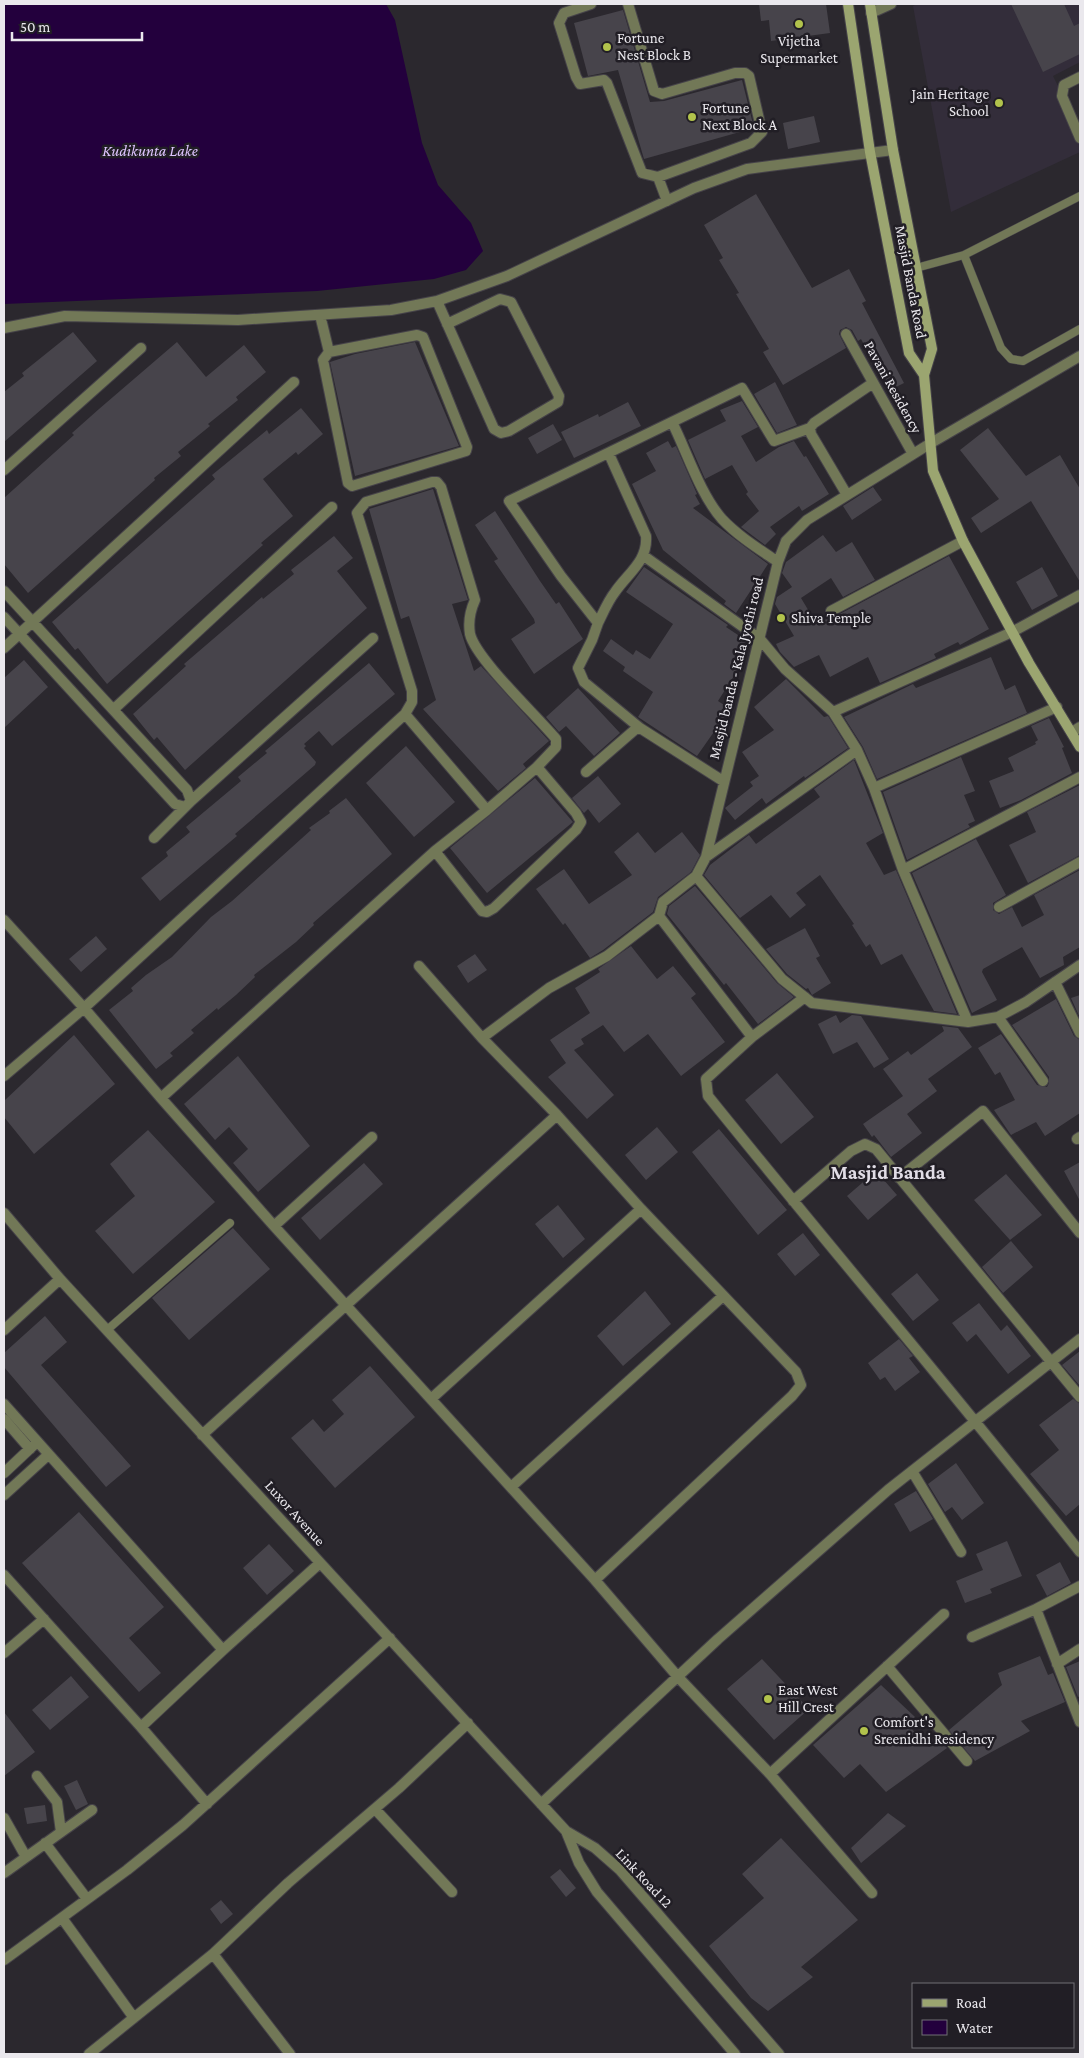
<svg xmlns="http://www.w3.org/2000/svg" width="1084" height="2058" viewBox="0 0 1084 2058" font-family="'Crimson Pro',serif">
	<rect width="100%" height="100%" fill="#2b282e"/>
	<path fill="#332d3a" d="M917,4h163v58l-27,14 27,54v22l-129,60 -38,-206z"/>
	<path fill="#23003d" d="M4,4h382l9,16 27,123 16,42 33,38 12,28 -17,19 -32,9 -117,12 -313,13z"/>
	<path fill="#47444b" d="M759,4h67l4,29 -59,8 -2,-21 -8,1z
		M1011,4h53l10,22 6,-3v31l-37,18z
		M623,10l27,92 14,-1 78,-21 12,48 -110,31 -26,-89 -30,6 -14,-53z
		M814,116l6,26 -32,7 -5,-26z
		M756,194l56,94 37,-19 17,32 -4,2 42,80 -16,8 -27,-52 -3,2 -6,-11 -6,-3 -6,3 -1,4 7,14 -63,37 -20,-33 6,-3 -33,-55 3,-1 -20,-33 4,-2 -19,-33z
		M73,332l24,29 -93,81v-50l20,-16 -2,-3z
		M177,342l29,35 38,-32 22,27 -30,25 2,3 -30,24 2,2 -32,26 3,4 -27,22 1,2 -127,113 -24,-29v-66l70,-63 -2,-2 27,-24z
		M415,342l44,104 -104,30 -25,-114 25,-8z
		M775,382l22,43 -20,8 -23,-39z
		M742,401l16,26 -17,9 15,26 23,-15 15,-6 10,16 2,-1 23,38 -27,17 -3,-5 -29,21 6,7 -11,11 -24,-18 18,-16 -13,-17 2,-2 -16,-27 -27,14 -17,-39 38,-19 -6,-11z
		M628,402l13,24 -67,32 -13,-26 37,-18 1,3z
		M301,408l22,26 -25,21 -2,-3 -33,27 30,37 -32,27 2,2 -156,139 -29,-36 -3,2 -23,-28 163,-143 -3,-4 55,-45 2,4z
		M553,424l9,16 -25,14 -9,-16z
		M988,428l38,48 34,-21 20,34v93l-49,-81 -50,32 -10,-15 28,-19 -39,-49z
		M668,441l4,7 4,-2 21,48 -2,1 5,9 -7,4 75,56 -32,49 -12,-9 2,-3 -63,-51 -31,-66 24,-13 -10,-18z
		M873,487l9,13 -30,20 -9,-14z
		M433,489l35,111 -16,4 22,67 7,-5 68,75 -26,23 3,4 -28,23 -75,-82 13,-9 -27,-84 -8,3 -32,-110z
		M495,511l45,70 16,23 3,-2 24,37 -49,35 -23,-35 24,-16 -1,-4 -40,-58 4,-2 -23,-34z
		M823,535l13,17 16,-10 23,38 -32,17 -12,-19 -30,20 15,25 18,-6 115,-61 40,73 -29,16 -2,-3 -24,12 2,4 -56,25 -12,-26 -38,20 -11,-22 -25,12 -14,-15 -4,-8 18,-8 -19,-32 2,-7 15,-10 -10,-14 4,-11z
		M334,536l19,22 -16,13 30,37 -182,162 -28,-33 -3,3 -21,-26 53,-48 -2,-2 78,-67 1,2 31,-25 -3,-4z
		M644,567l84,58 -2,2 21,14 -17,25 7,5 -19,30 12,8 -33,47 -59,-39 15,-25 -30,-21 2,-4 -22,-16 8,-12 22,16 3,-5 14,9 23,-35 -47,-32z
		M1042,567l16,29 -26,14 -16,-28z
		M991,657l14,33 10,-5 12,28 -150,66 -14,-32 -19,-30 69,-33 3,4z
		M24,660l24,27 -44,41v-50z
		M369,663l26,31 -63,52 -13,-15 -15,13 2,2 -2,2 12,14 -1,3 -80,69 2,2 -77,65 -19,-23 27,-22 -2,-4 24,-20 -4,-5 55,-46 -3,-4 29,-24 -2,-2z
		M786,679l38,38 4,-1 20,32 -43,30 -1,-2 -38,28 -4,-6 -27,22 -10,-12 28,-22 -3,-4 9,-6 -17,-24 32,-22 -20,-23z
		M578,688l42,45 -26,23 -28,-30 -7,6 -13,-15z
		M1049,718l15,29 -2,1 10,25 -51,27 -21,8 -11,-27 25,-10 -6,-13 28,-14 -1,-2 3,-2 -7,-14z
		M406,746l49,56 -41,35 -48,-54z
		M961,757l14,34 -11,4 11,26 -7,3 2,3 -63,33 -24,-68z
		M854,760l29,73 -17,10 18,32 12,-5 61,144 -23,-3 -32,-57 -21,11 -11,-21 -4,3 -14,-22 2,-1 -34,-49 -24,18 10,12 -16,13 -19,-23 -31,23 -36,-43 6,-10 39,-30 7,9 64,-47 -6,-8z
		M598,776l23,28 -22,19 -11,-14 -4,4 -12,-15z
		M535,778l38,44 -86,71 -37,-45z
		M1080,785v70l-52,28 -19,-38 27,-13 -9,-20z
		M346,798l46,56 -79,69 1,2 -18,17 -42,33 1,2 -19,18 -18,15 -1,-2 -26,22 3,3 -24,20 3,3 -17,13 -47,-59 24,-19 -2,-3 15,-13 26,-18 39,-40 21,-16 79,-71 -2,-2 21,-15 -1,-2z
		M638,832l17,21 27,-21 18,23 -9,17 -33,25 -5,15 -50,38 -13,8 -25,-35 -2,2 -27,-36 28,-20 25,35 43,-29 -18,-23z
		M976,839l30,56 -13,8v7l6,4 13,-7 10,20 22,-12 -10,-20 46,-25v77l-17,10 1,8 -24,13 -18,-31 -39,22 -1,3 15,28 -25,13 -60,-140z
		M695,886l82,97 17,14 -36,27 -32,-41 -2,2 -57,-71 2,-8z
		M805,928l15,28 -4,2 15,25 -19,12 -4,-7 -2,1 -19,-15 -21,-25z
		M96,936l11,13 -26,23 -12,-13z
		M631,946l26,33 16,-13 23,28 -5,4 34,44 -44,34 -33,-42 -24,18 -21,-27 -22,14 3,5 -10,6 40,45 -27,24 -39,-42 18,-14 -16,-23 40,-27 -15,-25 25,-16 -2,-3z
		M475,954l12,16 -19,13 -11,-17z
		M1080,995v23l-9,-20z
		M1056,999l18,37 6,4v73l-35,23 -9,-14 -25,13 -17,-25 21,-10 -15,-28 -5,3 -17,-27 23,-14 36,51 10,2 2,-4v-6l-37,-52z
		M836,1015l4,8 12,-8 9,1 28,43 -15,9 -17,-26 -24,12 -15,-30z
		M942,1026l16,2 14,19 -44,32 9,12 -30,23 15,19 -31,24 -17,-22 -2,2 -9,-13 40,-28 -20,-27 25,-18 3,4 33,-24z
		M74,1035l41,49 -81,70 -30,-37v-16z
		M238,1056l72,90 -52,46 -25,-29 15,-14 -19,-22 -14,13 -31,-36z
		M777,1073l37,44 -33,27 -36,-44z
		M657,1127l21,25 -32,28 -21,-25z
		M719,1129l68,81 -29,25 -66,-83z
		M148,1130l67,72 -82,72 -38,-43 40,-35 -25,-32z
		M1080,1162v39l-16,-30z
		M364,1163l19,21 -63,56 -19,-22z
		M876,1171l21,24 -29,25 -21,-24z
		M1006,1174l36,41 -32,25 -36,-40z
		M558,1205l27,34 -22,19 -28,-34z
		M233,1228l37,41 -81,71 -37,-42z
		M803,1233l17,22 -25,21 -18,-22z
		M1011,1241l22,26 -30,26 -21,-26z
		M917,1273l22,27 -26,21 -22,-27z
		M645,1291l26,33 -48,42 -26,-30z
		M979,1303l22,28 6,-6 24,31 -23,18 -32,-40 -9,8 -15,-19z
		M45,1316l22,26 -26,23 90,101 -25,21 -102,-120v-14z
		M899,1339l14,17 -4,2 11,14 -25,19 -10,-14 -5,3 -12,-17z
		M1080,1351v35l-18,-21z
		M370,1366l45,51 -80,71 -44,-50 22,-19 11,13 20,-18 -12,-14z
		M1073,1399l7,5v100l-14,12 -36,-42 29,-24 -20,-25z
		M956,1463l28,40 -22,17 -10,-13 -7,5 -17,-28z
		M916,1491l17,28 -23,13 -16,-28z
		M79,1512l85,95 -35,31 32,35 -22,19 -117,-129z
		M1007,1541l15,35 -32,13 2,4 -27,10 -9,-22 27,-11 -7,-16z
		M269,1544l25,27 -27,24 -24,-27z
		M1060,1562l11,21 -24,13 -11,-21z
		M1040,1656l8,19 5,-2 12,29 -44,19 9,10 -55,30 -26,-31 53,-45 -4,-12z
		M762,1659l47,50 -35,31 -47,-51z
		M1080,1661v35l-2,1 -12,-30z
		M71,1676l18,21 -39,33 -18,-20z
		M881,1685l34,32 -8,7 22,23 10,-9 8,10 -61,44 -26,-28 -16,14 -31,-33z
		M4,1712l31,40 -31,24z
		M77,1780l11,24 -12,6 -12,-24z
		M45,1805l2,16 -20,3 -3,-16z
		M888,1813l18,13 -45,37 -10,-15z
		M781,1838l77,82 -57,47 12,10 -45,34 -17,-13 -42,-52 55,-48 -22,-24z
		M560,1869l16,19 -10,9 -16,-20z
		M221,1900l12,14 -12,10 -11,-15z"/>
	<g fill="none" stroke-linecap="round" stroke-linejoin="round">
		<g stroke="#464349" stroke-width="9">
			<path id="lane" d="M964,255l37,93 10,11 12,2 57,-32
				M916,268l48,-13 116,-59
				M107,1330l123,-107"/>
		</g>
		<g stroke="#464349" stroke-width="12">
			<path id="street" d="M591,4l-27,9 -5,10 17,54 4,7 24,-4 3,3 35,90 16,4 93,-34 11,-11 -13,-56 -4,-3h-10l-73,21 -8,-3 -26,-87
				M871,13l20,-9
				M1080,77l-16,8 -2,11 18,42
				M658,177l9,24
				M437,301l57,128 7,4 8,-2 49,-29 1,-6 -48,-94 -11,-3 -53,25
				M320,315l9,37 -6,8 25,123 4,3 114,-35 1,-4 -44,-110 -6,-2 -88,17
				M4,328l61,-12 173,4 153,-10 46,-9 70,-25 187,-88 53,-19 146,-19
				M846,334l67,120
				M672,422c15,30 28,72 50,97 16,17 37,30 56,43
				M609,454l37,82c2,25 -18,37 -31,56 -7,9 -12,21 -17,31l-37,-47 -52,-75 233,-113 32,53 36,-13
				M4,470l137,-122
				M847,495l-36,-61 -1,-6 4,-5 59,-40
				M644,556l116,83 25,30 48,43 24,38 17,38 29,82 65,152
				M4,591l183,199 4,11 -6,6 -10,-3 -171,-187
				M831,611l132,-70
				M598,623l-6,17 -14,28 6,14 56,46 83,53
				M4,648l290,-266
				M114,709l218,-202
				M833,712l179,-80 68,-37
				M1072,732l8,-5
				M586,772l52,-45
				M874,788l183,-81
				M191,801l182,-163
				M487,810l50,-43
				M154,838l31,-31
				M706,857l151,-107
				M903,870l177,-93
				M696,876l86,103 30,24 156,19 30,-5 28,-15 54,-37
				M999,907l81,-45
				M659,916l93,121 -46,42 2,17c123,153 251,302 372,456
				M4,920l80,88 77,90 113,128 321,354 83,97 92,97 102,119
				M419,966l63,72 75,77 84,94 155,163 5,13 -9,11 -197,184
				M1055,982l25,51
				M998,1017l45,64
				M752,1037l53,-40
				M482,1038l67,-50 58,-32 52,-40 4,-14 33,-26 10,-19 72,-295 8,-21 21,-21 124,-77 149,-87
				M4,1076l80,-68 321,-294 7,-12v-11l-55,-178 9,-11 66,-20h5l4,5 34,113c-5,11 -7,22 -5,34 6,25 67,82 86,105v8l-19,20 39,46 5,9 -5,8 -82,78 -7,4 -5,-1 -47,-60
				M161,1098l274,-247 52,-41 -82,-96
				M1077,1139l3,-2
				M899,1178l84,-67 97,122
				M793,1201l58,-50 14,-7 11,5 204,248
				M4,1213l56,66 506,552 29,17 25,22 159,184
				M274,1226l98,-89
				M4,1330l56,-51
				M431,1399l210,-190
				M4,1404l219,246 -82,77 -137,-152
				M4,1419l26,30
				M202,1435l355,-320
				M912,1471l49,81
				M4,1473l33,-31
				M511,1487l212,-191
				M4,1495l44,-40
				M1036,1609l44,113
				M972,1637l64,-28 44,-23
				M223,1650l97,-87
				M4,1653l40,-34
				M1057,1664l23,-15
				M887,1666l80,95
				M141,1727l66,77
				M770,1774l174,-160
				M37,1776l20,26 4,30
				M541,1804l177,-165 170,-149 192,-151
				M375,1809l77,83
				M4,1818l22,39
				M566,1831l13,32 18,29 138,162
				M45,1843l42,56
				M4,1873l88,-63
				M62,1918l72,100
				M4,1960l123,-90 56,-45 207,-187
				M89,2054l124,-100
				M290,2054l-77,-100 75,-71 111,-95 69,-65"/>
		</g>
		<g stroke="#464349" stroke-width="12">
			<path id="secondary" d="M848,4l22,148 39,201 15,22
				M870,4l23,146 39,199 -8,26 9,96 30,70 66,122 51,84"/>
		</g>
		<use href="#lane" stroke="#727857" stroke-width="8"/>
		<use href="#street" stroke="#727857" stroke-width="10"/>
		<use href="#secondary" stroke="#9ba570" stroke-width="10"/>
	</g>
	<g fill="#b2c34c" stroke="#211e25" stroke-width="2">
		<circle cx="799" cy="24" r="5"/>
		<circle cx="607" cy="47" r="5"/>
		<circle cx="999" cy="103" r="5"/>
		<circle cx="692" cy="117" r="5"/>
		<circle cx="781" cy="618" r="5"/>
		<circle cx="768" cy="1699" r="5"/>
		<circle cx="864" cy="1731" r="5"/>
	</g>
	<g text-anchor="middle" stroke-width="5" stroke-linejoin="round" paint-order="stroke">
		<g font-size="15" fill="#eae8ed" stroke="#211e25" text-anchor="start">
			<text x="617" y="43">Fortune<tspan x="617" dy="17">Nest Block B</tspan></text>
			<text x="799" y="46" text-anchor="middle">Vijetha<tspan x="799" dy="17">Supermarket</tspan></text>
			<text x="989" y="99" text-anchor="end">Jain Heritage<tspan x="989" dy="17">School</tspan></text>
			<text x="702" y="113">Fortune<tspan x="702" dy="17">Next Block A</tspan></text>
			<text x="791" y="623">Shiva Temple</text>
			<text x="778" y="1695">East West<tspan x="778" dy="17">Hill Crest</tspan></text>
			<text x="874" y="1727">Comfort's<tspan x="874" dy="17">Sreenidhi Residency</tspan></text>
		</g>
		<g font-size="15" fill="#eae8ed" stroke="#211e25">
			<text transform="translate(911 282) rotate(79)" y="5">Masjid Banda Road</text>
			<text transform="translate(893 387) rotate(61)" y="5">Pavani Residency</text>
			<text transform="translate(736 668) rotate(-76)" y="5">Masjid banda - Kala Jyothi road</text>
			<text transform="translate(295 1513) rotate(48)" y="5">Luxor Avenue</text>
			<text transform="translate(644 1878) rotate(47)" y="5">Link Road 12</text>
		</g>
		<g font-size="16" font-style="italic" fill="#dec4fe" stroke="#211e25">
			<text x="150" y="156">Kudikunta Lake</text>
		</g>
		<g font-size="20" font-weight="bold" fill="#e1dde6" stroke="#211e25">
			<text x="888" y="1179">Masjid Banda</text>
		</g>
	</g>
	<rect width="1084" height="2058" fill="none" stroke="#eae8ed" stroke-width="10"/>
	<rect x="912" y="1983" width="162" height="65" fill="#211e25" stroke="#716f75"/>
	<rect x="922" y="1999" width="25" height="8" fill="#9ba570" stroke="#716f75"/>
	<text x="956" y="2008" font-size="15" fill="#eae8ed">Road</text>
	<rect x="922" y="2020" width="25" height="15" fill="#23003d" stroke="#716f75"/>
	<text x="956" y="2033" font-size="15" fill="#eae8ed">Water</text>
	<path d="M12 32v8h130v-8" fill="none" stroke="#eae8ed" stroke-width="2.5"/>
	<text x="20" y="32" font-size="15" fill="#eae8ed" stroke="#211e25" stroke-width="4" paint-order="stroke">50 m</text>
</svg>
